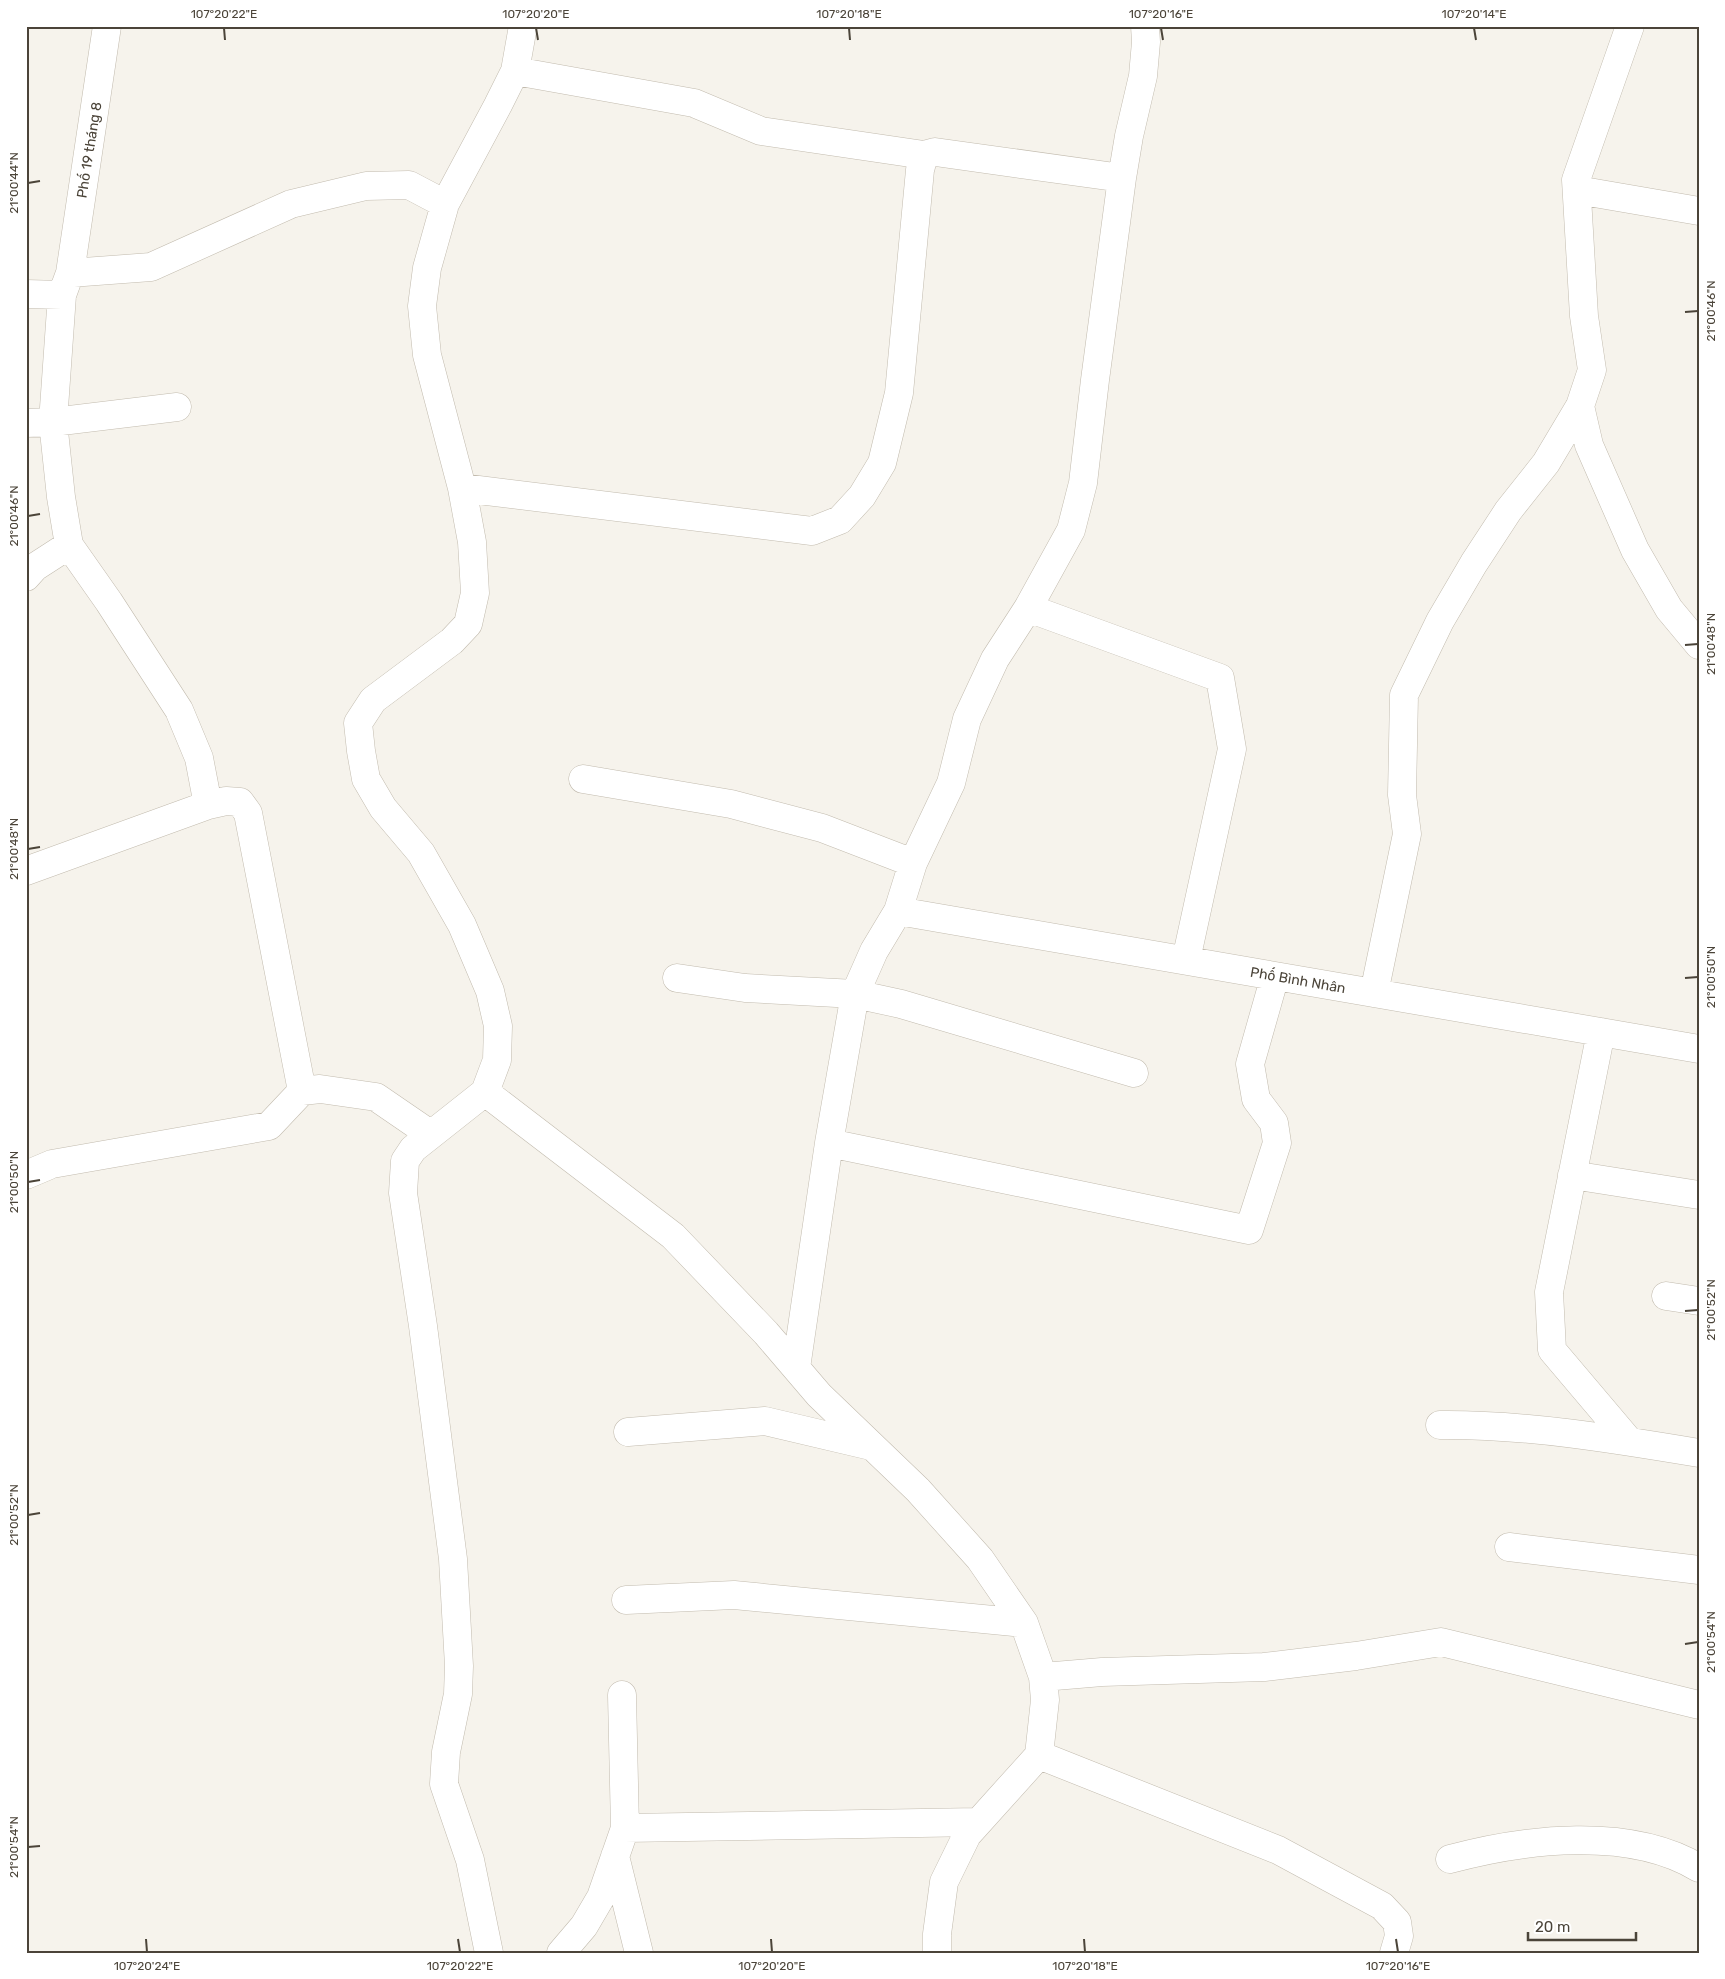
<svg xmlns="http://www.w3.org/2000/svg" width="1725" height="1979" viewBox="0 0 1725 1979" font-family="Rubik,sans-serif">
	<rect width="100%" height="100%" fill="#f6f3ec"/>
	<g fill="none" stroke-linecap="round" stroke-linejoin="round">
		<g stroke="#c2bbae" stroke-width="29">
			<path id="minor" d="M1630,26l-54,154 8,136 8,54 -12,36 9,39 46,105 34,59 30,36
				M515,71l179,32 67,28 163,24
				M1577,190l122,21
				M70,273l81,-6 140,-63 75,-18 43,-1 36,19
				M26,294l36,1 8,-22 37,-247
				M26,423l27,-1 124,-15
				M462,488l350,43 28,-11 22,-24 20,-33 17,-70 21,-223 4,-15 11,-3 187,26
				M26,577l9,-10 34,-22 -8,-48 -8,-75 9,-127
				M1028,608l192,70 12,71 -46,211
				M583,779l148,25 91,24 91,35
				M26,871l182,-66
				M898,911l801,138
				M677,978l68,10 110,6 46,10 233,69
				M1374,993l33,-159 -5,-39 2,-100 36,-74 34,-58 34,-52 38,-48 34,-57
				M1601,1032l-52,260 3,58 77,91
				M302,1091l18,-2 56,8 54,37
				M485,1092l188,144 93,97 53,62 99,95 62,69 44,64 19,54 2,23 -6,55 -72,80 -23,47 -7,52v19
				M829,1143l420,87 28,-87 -3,-20 -18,-24 -6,-35 25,-88
				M26,1175l26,-11 217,-38 33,-35 -54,-278 -8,-11 -14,-1 -18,4 -9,-47 -20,-48 -70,-108 -40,-57
				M1572,1175l127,20
				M1666,1296l33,5
				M796,1368l33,-225 26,-149 19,-43 24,-40 15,-48 38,-80 16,-64 28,-60 33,-51 43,-78 12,-47 12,-103 27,-202 7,-42 14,-60 3,-34 -1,-16
				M1440,1425c85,-1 175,14 259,28
				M628,1432l137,-11 106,25
				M1509,1547l190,23
				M626,1600l108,-5 290,28
				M1043,1677l59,-5 162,-5 92,-11 85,-14 258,63
				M1039,1755l239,95 104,56 15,16 2,14 -5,17
				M625,1828l353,-6
				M615,1856l24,97
				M1450,1859c74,-20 180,-33 249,9
				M489,1953l-19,-93 -26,-76 2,-32 12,-58 1,-28 -6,-107 -30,-233 -20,-133 2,-32 8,-12 72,-57 12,-32 1,-34 -8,-35 -28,-66 -41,-72 -38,-45 -17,-29 -5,-28 -3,-28 15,-23 79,-59 16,-17 7,-31 -3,-51 -10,-54 -35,-133 -5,-49 5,-38 18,-64 53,-99 17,-34 8,-45
				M561,1953l23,-27 17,-29 24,-69 -3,-133"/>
		</g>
		<use href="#minor" stroke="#fff" stroke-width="28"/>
	</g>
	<path fill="none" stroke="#4b4439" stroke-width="2" d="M224,28l1,12M536,28l2,12M849,28l1,12M1161,28l2,12M1474,28l2,12M28,183l12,-2M1685,312l13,-1M28,516l12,-2M1685,645l13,-1M28,849l12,-2M1685,978l13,-1M28,1182l12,-2M1685,1311l13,-1M28,1515l12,-2M1685,1644l13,-2M28,1847l12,-1M146,1939l1,13M458,1939l2,13M771,1939l1,13M1084,1939l1,13M1396,1939l2,13"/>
	<g text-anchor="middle" stroke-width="4.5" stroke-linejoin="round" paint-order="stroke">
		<g font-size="14" fill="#4b4439" stroke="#fff">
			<text transform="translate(89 150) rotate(-81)" y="5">Phố 19 tháng 8</text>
			<text transform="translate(1298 980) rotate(10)" y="5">Phố Bình Nhân</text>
		</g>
	</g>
	<rect width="1725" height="1979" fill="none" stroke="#ffffff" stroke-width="55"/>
	<path d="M1528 1932v8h108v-8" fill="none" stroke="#4b4439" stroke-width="2.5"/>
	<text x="1535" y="1932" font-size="15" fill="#4b4439" stroke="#ffffff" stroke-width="4" paint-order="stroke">20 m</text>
	<rect x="28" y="28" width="1670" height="1924" fill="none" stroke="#4b4439" stroke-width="2"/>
	<g font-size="12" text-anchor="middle" fill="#4b4439">
		<text x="224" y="18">107°20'22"E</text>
		<text x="536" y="18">107°20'20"E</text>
		<text x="849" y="18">107°20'18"E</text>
		<text x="1161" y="18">107°20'16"E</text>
		<text x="1474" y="18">107°20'14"E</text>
		<text transform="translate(14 183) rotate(-90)" y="4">21°00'44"N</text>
		<text transform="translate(1711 311) rotate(-90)" y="4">21°00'46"N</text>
		<text transform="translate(14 516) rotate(-90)" y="4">21°00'46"N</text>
		<text transform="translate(1711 644) rotate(-90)" y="4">21°00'48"N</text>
		<text transform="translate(14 849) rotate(-90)" y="4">21°00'48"N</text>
		<text transform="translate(1711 977) rotate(-90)" y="4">21°00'50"N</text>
		<text transform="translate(14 1182) rotate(-90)" y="4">21°00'50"N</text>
		<text transform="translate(1711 1310) rotate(-90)" y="4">21°00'52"N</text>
		<text transform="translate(14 1515) rotate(-90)" y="4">21°00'52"N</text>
		<text transform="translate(1711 1642) rotate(-90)" y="4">21°00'54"N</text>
		<text transform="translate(14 1847) rotate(-90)" y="4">21°00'54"N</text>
		<text x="147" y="1970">107°20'24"E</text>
		<text x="460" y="1970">107°20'22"E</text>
		<text x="772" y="1970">107°20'20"E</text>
		<text x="1085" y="1970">107°20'18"E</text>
		<text x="1398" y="1970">107°20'16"E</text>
	</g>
</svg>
